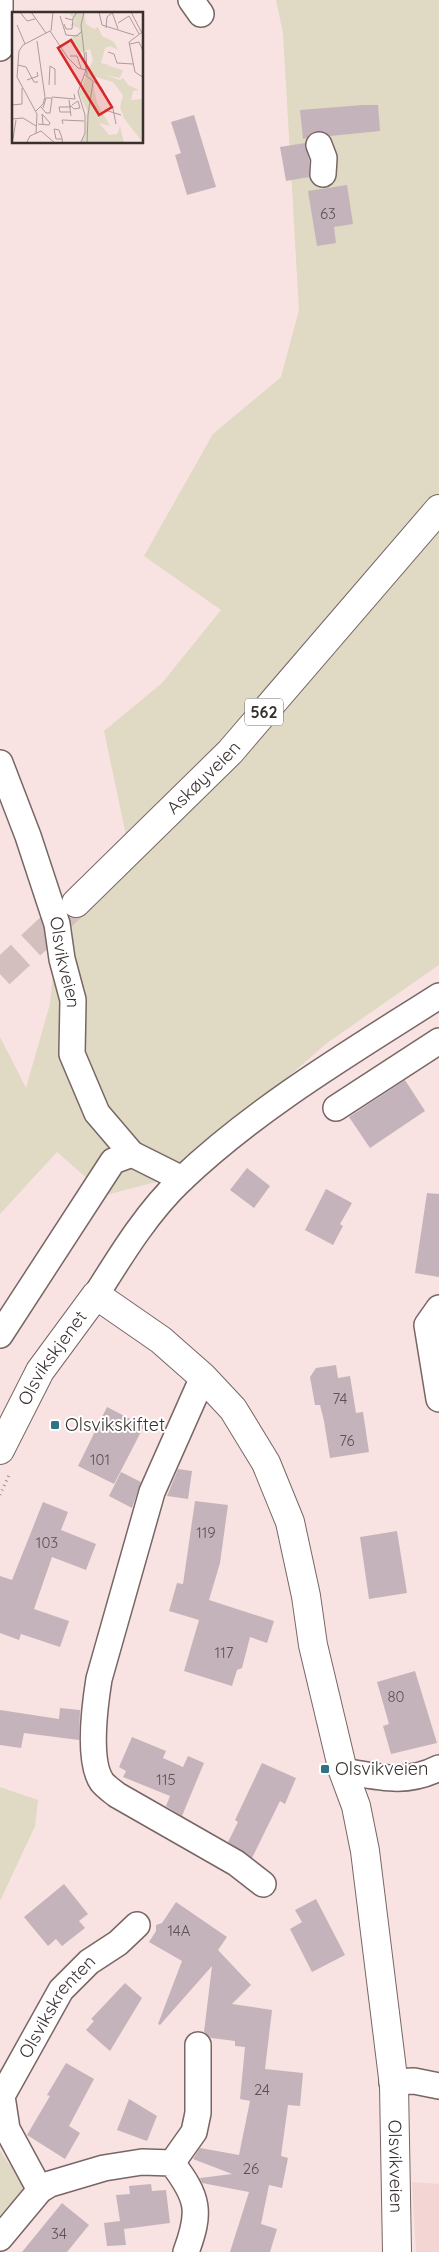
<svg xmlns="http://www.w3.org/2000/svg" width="439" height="2252" viewBox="0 0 439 2252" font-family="Quicksand,sans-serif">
	<rect width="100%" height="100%" fill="#f8e3e2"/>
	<path fill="#f3d5d3" d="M412,2182l27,2v68h-23z"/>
	<path fill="#e0d9c3" d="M276,0h163v965l-112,78 -156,135 -65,17 -49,-43 -57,62v-177l26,51 24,-84 8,-81 69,-83 -23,-109 58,-48 59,-73 -77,-54 69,-122 68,-57 18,-67 -16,-277z
		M0,1787l38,13 -3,26 -35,75z
		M0,2150l31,48 -31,28z"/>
	<path fill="#c5b3bb" d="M363,105h15l2,26 -50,5 -9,-5 -8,1 -6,6 -4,1 -3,-29z
		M194,115l22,72 -29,8 -12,-40 6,-2 -10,-31z
		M305,143l4,17v17l-23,4 -6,-34z
		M347,185l6,39 -19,3 2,16 -19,3 -9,-55z
		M405,1080l20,31 -55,37 -21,-31z
		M247,1168l23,18 -16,22 -24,-18z
		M326,1189l26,14 -12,21 3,2 -10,19 -28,-15z
		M427,1193l12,1v83l-24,-4z
		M336,1365l2,13 12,-2 6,37 7,-1 6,40 -39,6 -6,-37 -4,-16h-5l-5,-28 6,-9z
		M107,1407l37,19 -30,58 -36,-18z
		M178,1469l14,2 -4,28 -21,-3z
		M121,1472l20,10 -9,26 -23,-12z
		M195,1501l33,4 -8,58 -11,37 65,21 -7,22 -17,-6 -8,31 -5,2 -5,16 -48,-15 15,-51 -30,-9 8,-28 6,1z
		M43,1502l25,10 -7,18 35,14 -10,26 -34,-13 -18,52 35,12 -9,26 -39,-13 -2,6 -19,-7v-57l12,4z
		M397,1531l10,62 -38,6 -9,-62z
		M415,1671l22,72 -46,11 -8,-28 6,-2 -12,-42z
		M60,1708l20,2 -1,30 -55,-7 -3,15 -21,-3v-35l59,9z
		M132,1737l34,14 -3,7 20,9 5,-11 16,7 -22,53 -16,-10 4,-10 -47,-19 3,-6 -7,-4z
		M262,1763l34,15 -11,26 -5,-3 -28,57 -24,-16 10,-20 -3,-2z
		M64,1884l24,30 -9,7 6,7 -23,18 -6,-7 -8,7 -24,-29z
		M316,1899l29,56 -33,17 -22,-43 12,-7 -7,-12z
		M176,1902l51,35 -9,13 33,35 -19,19 40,6 -7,59 38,4 -3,33 -12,-1 -7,51 7,2 -6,30 -13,-3 -8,39 16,5 -7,23h-40l19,-60 -47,-9 -2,-5 32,-4 -39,-15 7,-11 39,7 11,-54 -10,-2 5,-52 -10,-1v-5l-24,-3 -7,-6 8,-66 -52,59 -2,-1 24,-63 -33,-19 7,-11v-6l6,-2z
		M125,1983l17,15 -32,53 -24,-21 8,-9 -3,-2z
		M66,2063l28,16 -25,47 11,7 -15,26 -38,-24 23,-39 -3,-1z
		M129,2099l28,17 -10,25 -30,-11z
		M151,2184l1,7 14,-1 4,33 -46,6 2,16 -19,1 -3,-23 16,-2 -4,-26 14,-1 -1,-8z
		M62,2203l27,22 -22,27h-45z"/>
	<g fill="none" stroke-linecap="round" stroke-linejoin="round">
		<path stroke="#d2bfbe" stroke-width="28" stroke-dasharray="28 14" stroke-linecap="butt" d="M0,974l73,-68"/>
		<g stroke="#786665" stroke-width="28">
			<g id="minor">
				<path d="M191,0l10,14"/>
				<path d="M0,48v-48"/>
				<path d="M319,145l5,13 -1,16"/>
				<path id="s1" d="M0,763l28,73 29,88 5,35 11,41 -1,54 25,59 35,41 50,25"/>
				<path d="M336,1108l103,-67"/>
				<path d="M96,1295c25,-40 51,-83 86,-116 76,-72 169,-127 257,-183"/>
				<path d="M439,1308l-12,17 12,74"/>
				<path d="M0,1335l113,-174 19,-7"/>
				<path d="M203,1377l-51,115 -53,187c-4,25 -12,82 3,103 4,5 10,9 15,13l119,68 27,21"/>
				<path d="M343,1771c36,6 62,14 96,-3"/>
				<path d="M392,2082l22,-1 25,5"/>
				<path d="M172,2163l22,-31 4,-19v-68"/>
				<path id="s2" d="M40,2190l-33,-61 -5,-33 59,-106 28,-28 29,-19 19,-18"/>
				<path d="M0,2238l40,-48 10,-6 54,-16 38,-6 30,1c27,35 29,49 14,89"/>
			</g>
		</g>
		<g stroke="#786665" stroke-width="30">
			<g id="major">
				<path id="s3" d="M76,903l154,-151 209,-243"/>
				<path id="s4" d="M0,1450l40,-79 56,-76 65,45 42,37 30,32 33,54 24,59 16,74 7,49 30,126 13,35 9,45 29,235 3,166"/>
			</g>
		</g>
		<path stroke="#a09190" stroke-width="3" stroke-dasharray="1 4" stroke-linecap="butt" d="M0,1495l9,-20"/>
		<use href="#minor" stroke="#fff" stroke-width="25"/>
		<use href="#major" stroke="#fff" stroke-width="28"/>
	</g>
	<g fill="#2e7482" stroke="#fff" stroke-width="2">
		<rect x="50" y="1420" width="10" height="10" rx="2.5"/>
		<rect x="320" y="1764" width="10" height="10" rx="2.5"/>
	</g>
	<g text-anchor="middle" stroke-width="4" stroke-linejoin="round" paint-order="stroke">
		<g font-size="15" fill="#5b5152">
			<text x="328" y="219">63</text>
			<text x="340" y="1404">74</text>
			<text x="347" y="1446">76</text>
			<text x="100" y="1465">101</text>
			<text x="206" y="1538">119</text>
			<text x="47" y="1548">103</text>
			<text x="224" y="1658">117</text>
			<text x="396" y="1702">80</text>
			<text x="166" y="1785">115</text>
			<text x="179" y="1936">14A</text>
			<text x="262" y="2095">24</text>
			<text x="251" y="2174">26</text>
			<text x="59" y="2239">34</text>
		</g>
		<rect fill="#fff" stroke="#746e6d" stroke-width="1" x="245" y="698.5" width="38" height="27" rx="4"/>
		<g font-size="16" font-weight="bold" fill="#38302f">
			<text x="264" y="718">562</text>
		</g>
		<g font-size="18" fill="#38302f" stroke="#fff">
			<text dy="6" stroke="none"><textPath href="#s3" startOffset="179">Askøyveien</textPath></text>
			<text dy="6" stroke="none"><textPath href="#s1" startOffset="210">Olsvikveien</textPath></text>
			<text dy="6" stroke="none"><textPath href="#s4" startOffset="106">Olsvikskjenet</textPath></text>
			<text dy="6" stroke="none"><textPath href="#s2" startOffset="208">Olsvikskrenten</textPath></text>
			<text dy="6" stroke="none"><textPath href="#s4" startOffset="1144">Olsvikveien</textPath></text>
		</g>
		<g font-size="18" fill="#38302f" stroke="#fff" text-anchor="start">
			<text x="65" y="1431">Olsvikskiftet</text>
			<text x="335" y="1775">Olsvikveien</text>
		</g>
	</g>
	<g transform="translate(12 12)">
		<rect width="131" height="131" fill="#f8e3e2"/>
		<path d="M56,0h16l2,12 8,5 4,-2 4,9 12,6 4,8 -8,-4 -5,2 -4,15 8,2 -2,8 2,-7 14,4 -3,8 -14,-3 14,5 3,-2 5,7 11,5 -6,1 -2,9 12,-1v44l-19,-25 -4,-11 3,-12 -10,-13 -21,-6 5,27 13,23 -11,-3 10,12 8,-1 3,-8 4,17h-44l5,-9 2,-23 -8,-18 14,-33 -3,-11 -12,5 -1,-9 -6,-3 2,-6 7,-4 -1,-4 -9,-3 6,-4z" fill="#e0d9c3"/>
		<path fill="none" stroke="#ab9b9a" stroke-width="1" d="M8,0l7,9 8,-2M19,0l15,21M87,0l3,13 32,10M100,0l6,17M119,0l13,25M48,4l6,19 11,1 5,-5M53,6l7,2 5,-8M106,11l11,-7 10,18M52,12l2,5h6l1,-10M5,13l8,19M94,16l1,-11 6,-5M39,19l2,-19M129,21l-12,9 6,30 9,6M118,32l9,-2 5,11M74,40l1,23M96,40l6,2 3,9 16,1M58,44h7l4,12M6,53l8,2 8,15h4M73,63l16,12 12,22 3,15M15,68l11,-4 -1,-4M37,73l1,-19 5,3v16M40,85l23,2 -1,-5M57,88l2,16M0,93l10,-1v-16M58,93l4,4 6,-1 -2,-7 -6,4M29,95l5,6h4l2,-15h-6l-3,10M59,95h-12l1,5h11M93,98l16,5M24,99l7,-7 2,-7 -8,-56M0,107l11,-1 13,8M26,112l11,1 1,-2 -8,-9 1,10M51,112l-1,-4 22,1M24,121l1,-19 -20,-37 2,-26 4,-6 27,-14 18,27 10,10 8,2 -5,-45 3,-13M1,127l3,-19M50,127h-6l-2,-10 5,1 3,8v1l1,5M14,132l4,-8 11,-5 15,13M68,132l5,-11v-18l-7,-23 8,-22M75,132l1,-29 5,-33"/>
		<path fill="#d62828" fill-opacity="0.15" stroke="#d62828" stroke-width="2.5" d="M59,28l41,67 -13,8 -41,-67z"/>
		<rect width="131" height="131" fill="none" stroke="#38302f" stroke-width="2.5"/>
	</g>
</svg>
